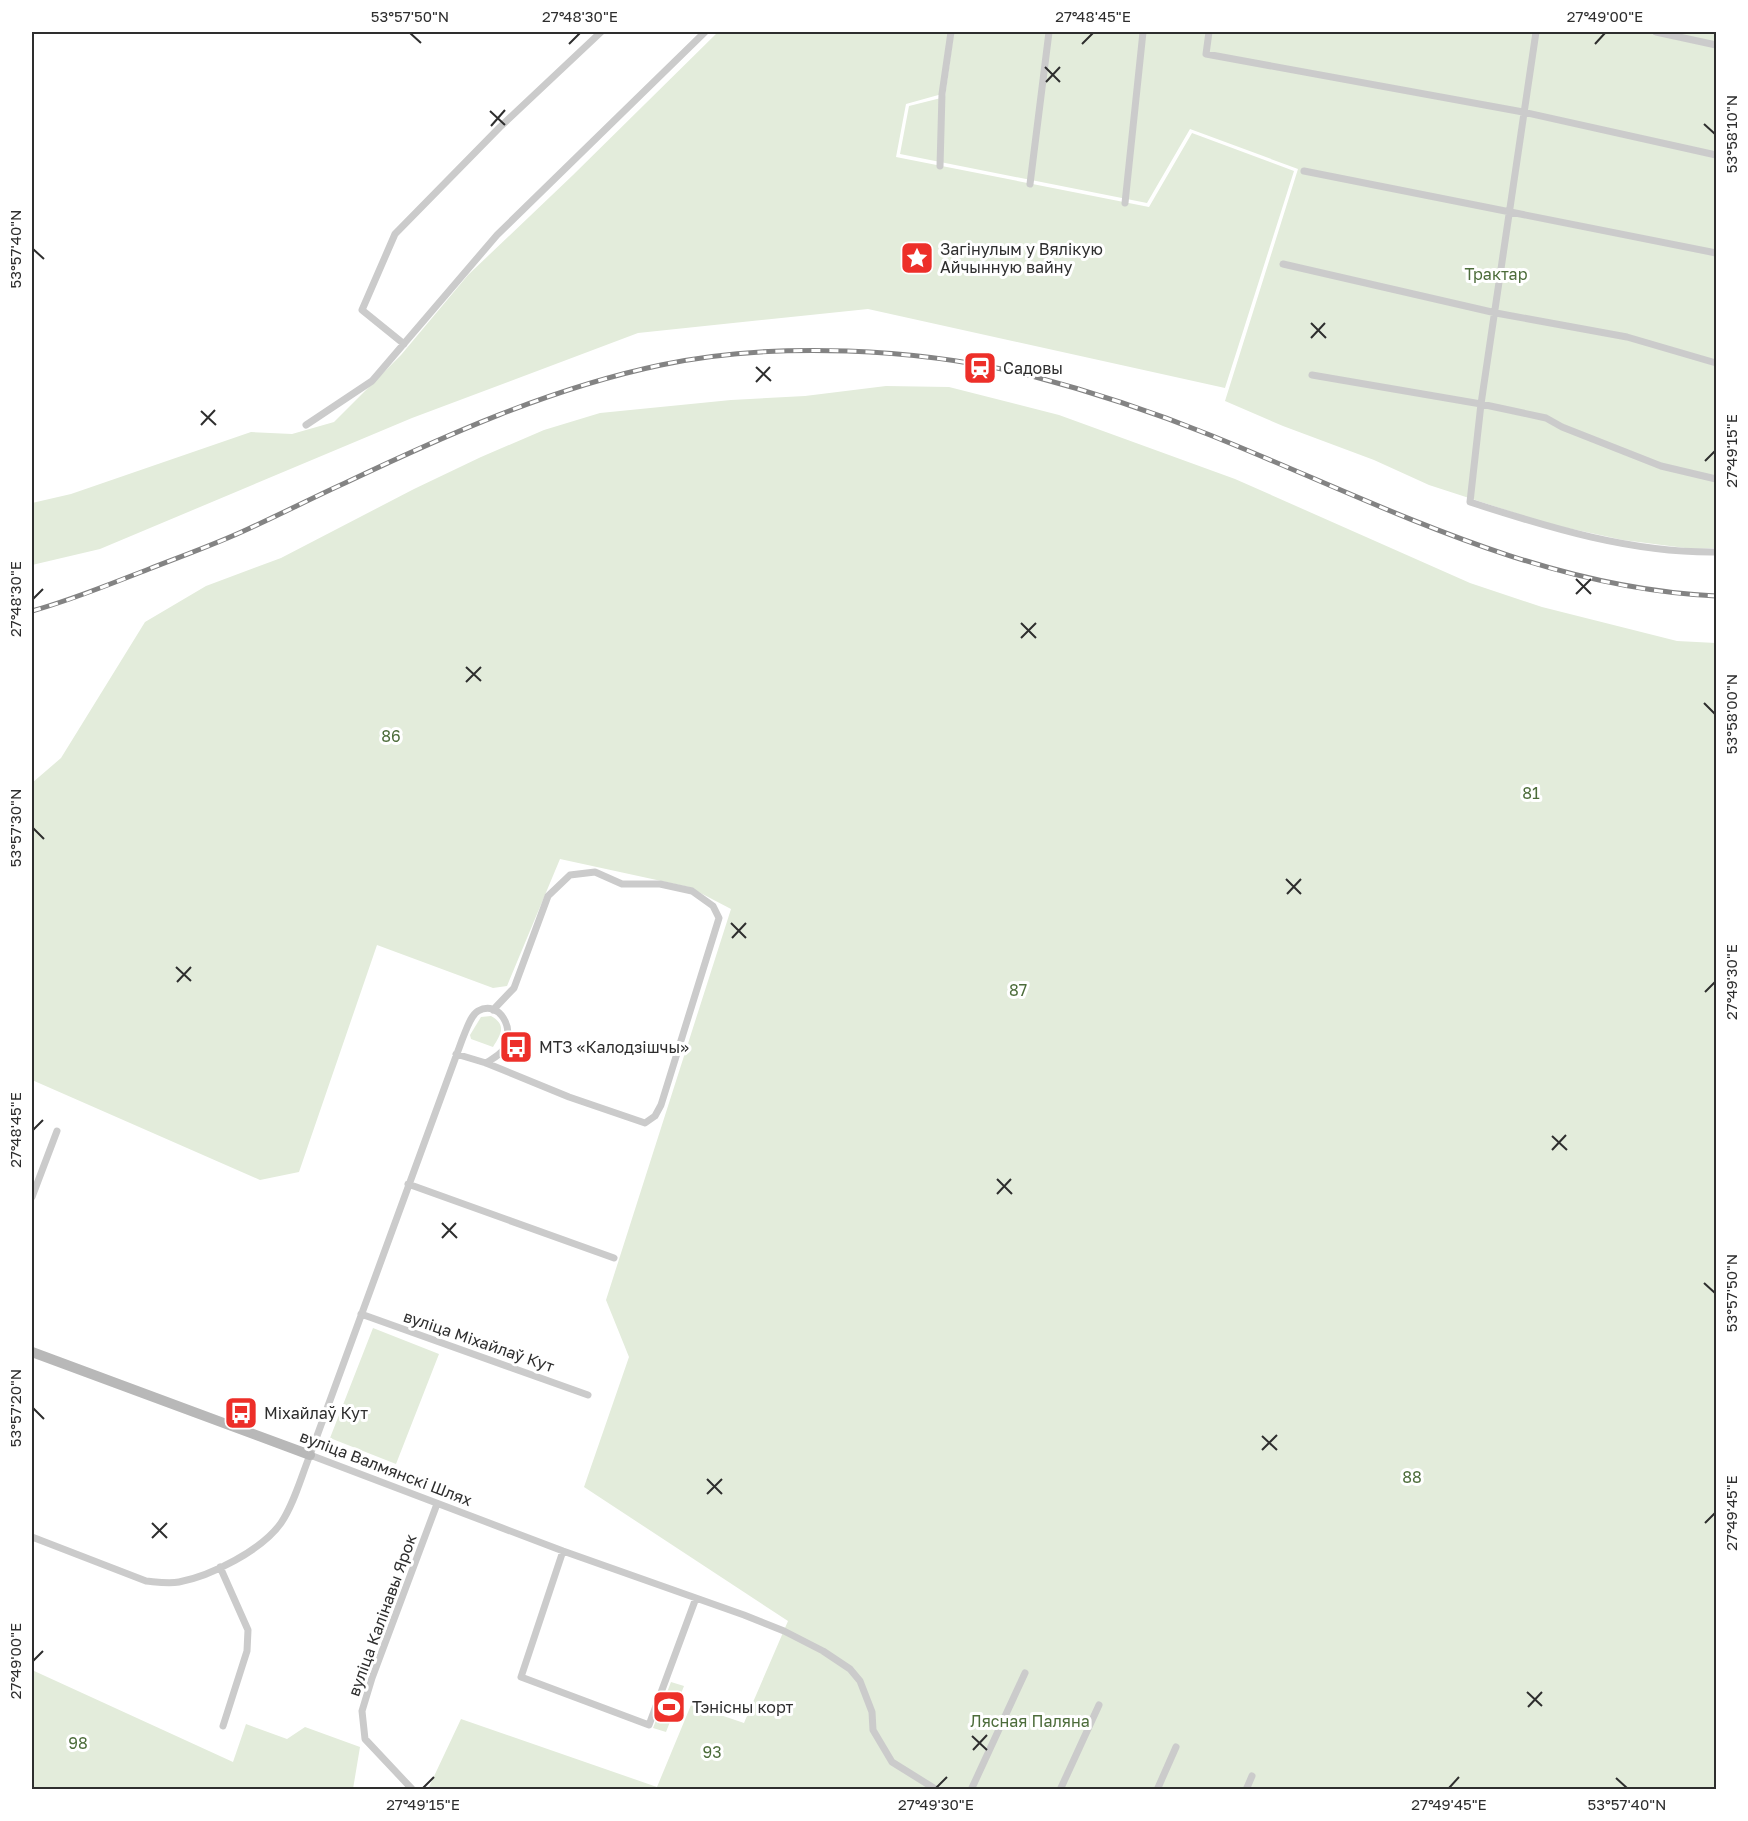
<svg xmlns="http://www.w3.org/2000/svg" width="1748" height="1821" viewBox="0 0 1748 1821" font-family="'Golos Text',sans-serif">
	<rect width="100%" height="100%" fill="#fff"/>
	<path fill="#e3ecdb" d="M718,32h233l-9,62 -36,10 -10,53 253,50 43,-74 102,38 -69,217 -357,-79 -230,24 -226,85 -312,131 -68,16v-62l39,-9 180,-62 41,2 42,-12 67,-67 67,-80 105,-100z
		M954,32h762v516l-23,1 -70,-9 -74,-16 -120,-39 -55,-25 -91,-34 -58,-25 73,-232 -108,-40 -43,74 -247,-49 9,-48 36,-9z
		M886,386l63,1 110,28 176,64 235,104 72,24 135,34 39,2v1146h-1288l33,-70 196,68 34,-82 53,18 44,-102 -204,-134 45,-130 -23,-57 125,-391 -42,-22 -129,-28 -53,127 -14,2 -116,-43 -78,227 -39,8 -228,-100v-297l29,-25 84,-136 61,-36 75,-28 133,-69 67,-32 63,-27 56,-17 131,-13 74,-4z
		M491,1016c16,9 10,18 2,31l-22,-8 -1,-4 11,-18z
		M373,1328l66,26 -43,110 -66,-26z
		M32,1670l201,92 13,-38 41,15 18,-12 55,20 -7,42h-321z
		M671,1682l13,4 -18,46 -13,-4z"/>
	<g fill="none" stroke-linecap="round" stroke-linejoin="round">
		<path stroke="#cbcbcb" stroke-width="7" d="M1209,32l-3,22 317,58 193,43
			M1536,32l-55,372 -11,98c80,26 162,51 246,50
			M1656,32l60,13
			M940,166l2,-72 9,-62
			M1304,171l412,82
			M1030,184l19,-152
			M1125,203l18,-171
			M1283,264l213,49 131,24 89,26
			M404,344l-42,-34 33,-76 105,-107 101,-95
			M1312,375l169,29 65,14 16,9 99,39 55,13
			M306,425l66,-44 125,-146 208,-203
			M456,1054l30,9 83,34 76,26 10,-7 6,-11 58,-187 -6,-12 -21,-15 -32,-7h-38l-27,-12 -25,3 -22,21 -34,92 -21,22
			M408,1184l206,74
			M32,1197l25,-66
			M361,1314l227,81
			M310,1455l253,96 181,64 40,16 39,20 27,18 10,12 12,31 1,18 19,32 45,28
			M32,1537l114,44c11,1 22,3 33,1 32,-6 83,-32 102,-59 13,-19 20,-46 29,-68l152,-415c4,-9 8,-24 16,-29 21,-12 38,18 26,38 -4,6 -12,10 -18,14
			M563,1551l-42,126 128,48 47,-127
			M220,1567l28,63 -1,21 -24,75
			M412,1789l-47,-50 -3,-28 10,-33 65,-174
			M971,1790l54,-117
			M1060,1790l39,-85
			M1157,1790l19,-43
			M1246,1790l6,-14"/>
		<path stroke="#b8b8b8" stroke-width="10" d="M32,1352l278,103"/>
		<g stroke="#838383" stroke-width="5">
			<path id="rail" d="M32,611c40,-11 78,-27 117,-42 33,-13 67,-25 99,-40 33,-15 64,-31 97,-46 101,-48 206,-95 316,-118 114,-24 259,-17 371,11 61,16 121,36 178,59 165,66 325,153 506,161"/>
		</g>
		<use href="#rail" stroke="#fff" stroke-width="3" stroke-dasharray="9" stroke-linecap="butt"/>
	</g>
	<path fill="none" stroke="#2e2e2e" stroke-width="2" d="M410,33l11,10M569,44l11,-11M1082,44l11,-11M1595,44l10,-11M1045,67l15,15M1046,82l14,-15M490,111l15,14M1704,124l11,10M491,126l14,-16M33,249l11,10M1311,323l15,15M1311,338l14,-15M756,367l15,14M756,382l14,-15M201,411l15,14M201,425l14,-15M1705,461l10,-10M1576,579l15,15M1576,594l15,-15M33,599l10,-10M1021,623l15,15M1021,638l15,-15M466,667l15,14M466,682l15,-15M1704,703l11,11M33,828l11,11M1286,879l15,15M1287,894l14,-15M731,923l15,15M732,938l14,-15M176,967l15,14M177,982l14,-15M1705,992l10,-10M33,1130l10,-10M1552,1136l15,14M1552,1150l14,-15M997,1179l15,15M997,1194l14,-15M442,1223l15,15M442,1238l14,-15M1704,1283l11,10M33,1408l11,11M1262,1436l15,14M1262,1450l15,-15M707,1479l15,15M707,1494l15,-15M152,1523l15,15M1705,1523l10,-10M152,1538l15,-15M33,1661l10,-10M1527,1692l15,14M1528,1707l14,-15M972,1736l15,14M973,1750l14,-15M1616,1778l11,10M423,1788l11,-11M936,1788l11,-11M1449,1788l10,-11"/>
	<defs>
		<g id="sight-square" transform="scale(1.725)"><rect x="-9" y="-9" width="18" height="18" rx="4" fill="#ed2f29" stroke="#fff"/><path d="M0-6L1.8-2.2L6-1.7L2.9 1.2L3.7 5.4L0 3.3L-3.7 5.4L-2.9 1.2L-6-1.7L-1.8-2.2Z" fill="#fff"/></g>
		<g id="station-square" transform="scale(1.725)"><rect x="-9" y="-9" width="18" height="18" rx="4" fill="#ed2f29" stroke="#fff"/><path d="M-3-6H3Q5-6 5-4V2Q5 4 3 4L4.5 6H3L1.5 4h-3L-3 6H-4.5L-3 4Q-5 4-5 2V-4Q-5-6-3-6ZM-3.5-4v3h7v-3ZM-3.5 1v1.5H-2V1ZM2 1v1.5H3.5V1Z" fill="#fff"/></g>
		<g id="bus-square" transform="scale(1.725)"><rect x="-9" y="-9" width="18" height="18" rx="4" fill="#ed2f29" stroke="#fff"/><path d="M-5-6H5V4H4V6H2V4H-2V6H-4V4H-5ZM-3.5-4V0h7V-4ZM-3.5 1.2v1.5H-2V1.2ZM2 1.2v1.5H3.5V1.2Z" fill="#fff"/></g>
		<g id="stadium-square" transform="scale(1.725)"><rect x="-9" y="-9" width="18" height="18" rx="4" fill="#ed2f29" stroke="#fff"/><path d="M0-5a6.5 5 0 1 0 0 10a6.5 5 0 1 0 0-10ZM-3.5-1.8h7v3.6h-7Z" fill="#fff"/></g>
	</defs>
	<g fill-rule="evenodd">
		<use href="#sight-square" x="917" y="258"/>
		<use href="#station-square" x="980" y="368"/>
		<use href="#bus-square" x="516" y="1047"/>
		<use href="#bus-square" x="241" y="1413"/>
		<use href="#stadium-square" x="669" y="1707"/>
	</g>
	<g text-anchor="middle" stroke-width="6" stroke-linejoin="round" paint-order="stroke">
		<g font-size="16" fill="#2e2e2e" stroke="#fff" text-anchor="start">
			<text x="940" y="255">Загінулым у Вялікую<tspan x="940" dy="18">Айчынную вайну</tspan></text>
			<text x="1003" y="374">Садовы</text>
			<text x="539" y="1053">МТЗ «Калодзішчы»</text>
			<text x="264" y="1419">Міхайлаў Кут</text>
			<text x="692" y="1713">Тэнісны корт</text>
		</g>
		<g font-size="16" fill="#4c6c3a" stroke="#fff">
			<text x="1496" y="280">Трактар</text>
			<text x="391" y="742">86</text>
			<text x="1531" y="799">81</text>
			<text x="1018" y="996">87</text>
			<text x="1412" y="1483">88</text>
			<text x="1030" y="1727">Лясная Паляна</text>
			<text x="78" y="1749">98</text>
			<text x="712" y="1758">93</text>
		</g>
		<g font-size="16" fill="#2e2e2e" stroke="#fff">
			<text transform="translate(479 1341) rotate(19)" y="6">вуліца Міхайлаў Кут</text>
			<text transform="translate(386 1468) rotate(21)" y="6">вуліца Валмянскі Шлях</text>
			<text transform="translate(382 1615) rotate(-70)" y="6">вуліца Калінавы Ярок</text>
		</g>
	</g>
	<rect width="1748" height="1821" fill="none" stroke="#ffffff" stroke-width="66"/>
	<rect x="33" y="33" width="1682" height="1755" fill="none" stroke="#2e2e2e" stroke-width="2"/>
	<g font-size="15" text-anchor="middle" fill="#2e2e2e">
		<text x="410" y="22">53°57'50"N</text>
		<text x="580" y="22">27°48'30"E</text>
		<text x="1093" y="22">27°48'45"E</text>
		<text x="1605" y="22">27°49'00"E</text>
		<text transform="translate(1732 134) rotate(-90)" y="5">53°58'10"N</text>
		<text transform="translate(16 249) rotate(-90)" y="5">53°57'40"N</text>
		<text transform="translate(1732 451) rotate(-90)" y="5">27°49'15"E</text>
		<text transform="translate(16 599) rotate(-90)" y="5">27°48'30"E</text>
		<text transform="translate(1732 714) rotate(-90)" y="5">53°58'00"N</text>
		<text transform="translate(16 828) rotate(-90)" y="5">53°57'30"N</text>
		<text transform="translate(1732 982) rotate(-90)" y="5">27°49'30"E</text>
		<text transform="translate(16 1130) rotate(-90)" y="5">27°48'45"E</text>
		<text transform="translate(1732 1293) rotate(-90)" y="5">53°57'50"N</text>
		<text transform="translate(16 1408) rotate(-90)" y="5">53°57'20"N</text>
		<text transform="translate(1732 1513) rotate(-90)" y="5">27°49'45"E</text>
		<text transform="translate(16 1661) rotate(-90)" y="5">27°49'00"E</text>
		<text x="423" y="1810">27°49'15"E</text>
		<text x="936" y="1810">27°49'30"E</text>
		<text x="1449" y="1810">27°49'45"E</text>
		<text x="1627" y="1810">53°57'40"N</text>
	</g>
</svg>
